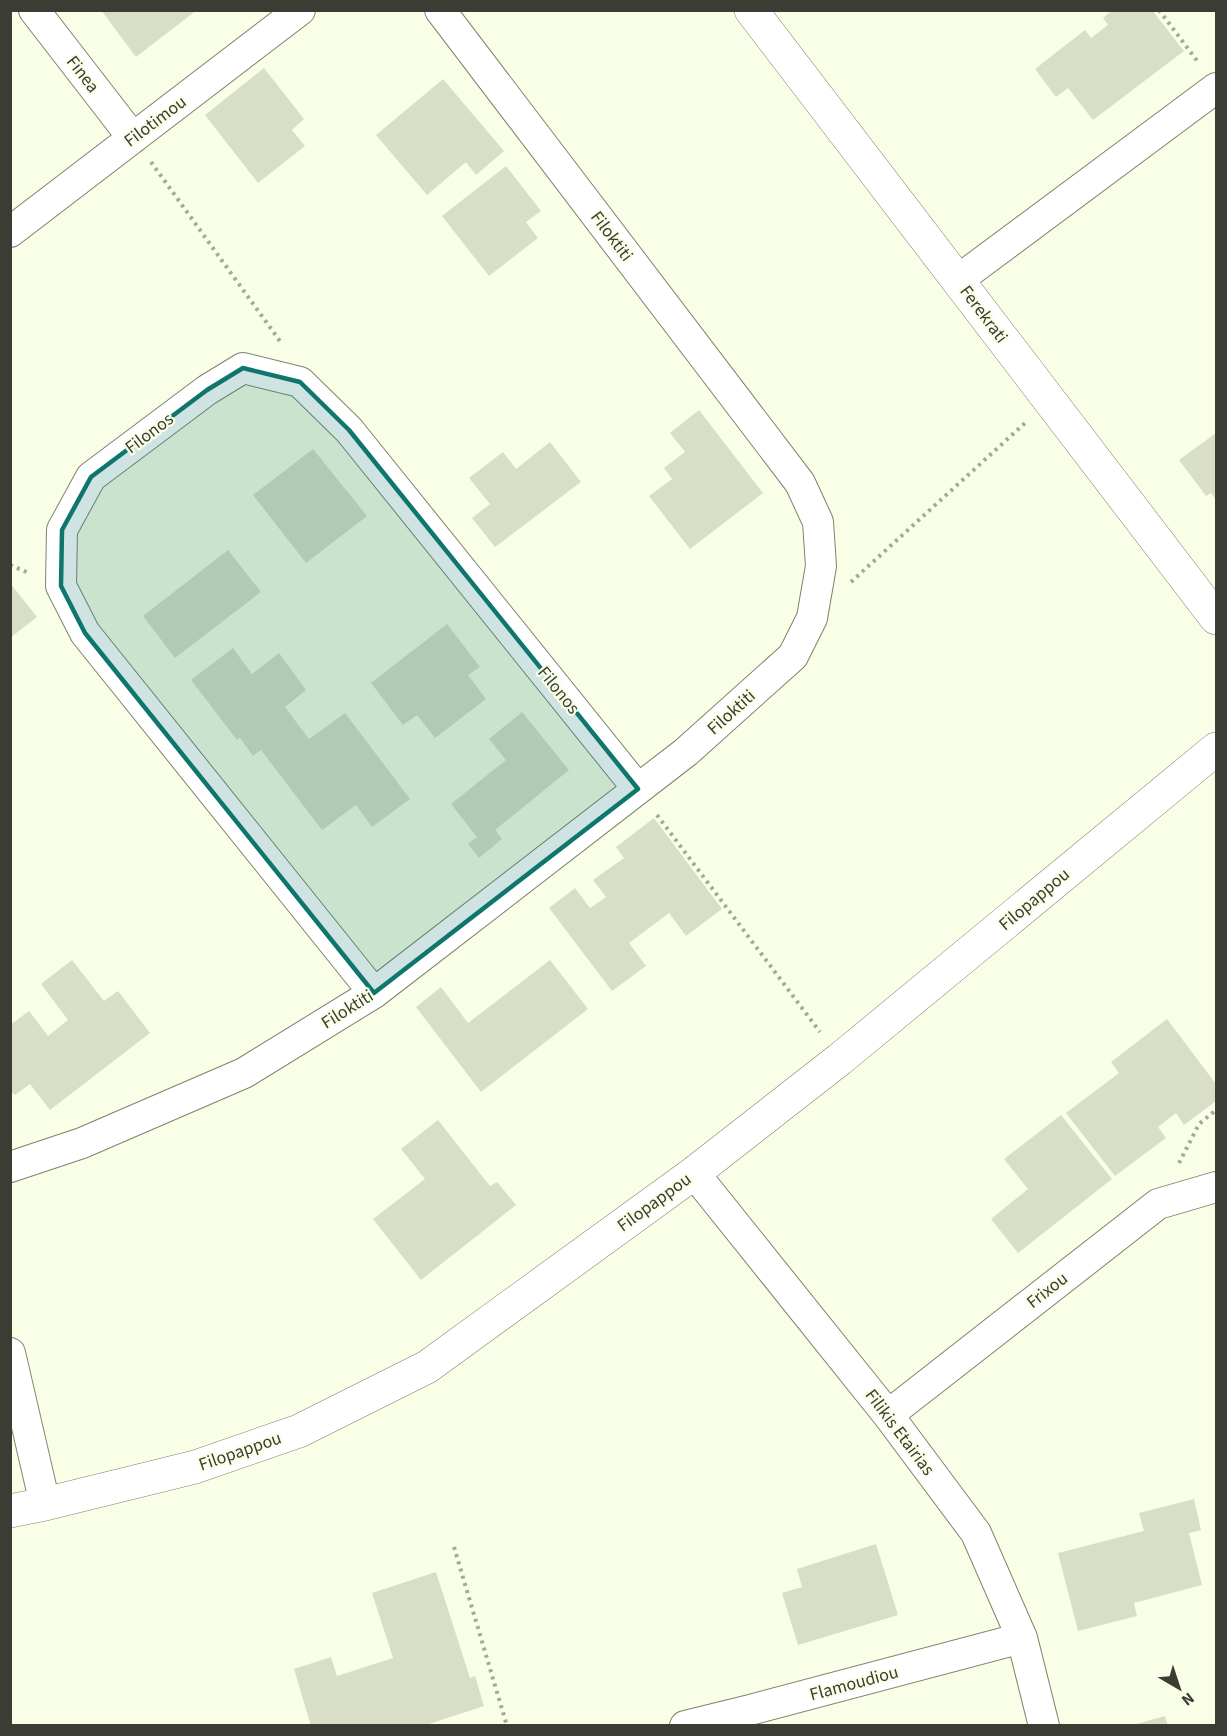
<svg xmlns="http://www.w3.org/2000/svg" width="1227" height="1736" viewBox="0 0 1227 1736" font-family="'Source Sans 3',sans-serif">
	<rect width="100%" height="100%" fill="#f9fee6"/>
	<path fill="#d9dfc7" d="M101,10h96l-61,47z
		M1112,10h40l32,41 -91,69 -25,-32 -12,9 -21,-28 50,-39 6,8 17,-13 -5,-7z
		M264,68l40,51 -12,11 13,16 -47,37 -53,-68z
		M443,79l61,72 -28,24 -10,-13 -39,33 -51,-60z
		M506,166l35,45 -15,11 12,16 -49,38 -47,-60z
		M699,410l64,83 -73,56 -41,-53 23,-17 -8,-11 21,-16 -15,-19z
		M1216,433v67l-5,-7 -5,3 -27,-36z
		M550,442l31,40 -86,65 -23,-29 18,-14 -21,-26 34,-26 13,17z
		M313,449l54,67 -61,47 -53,-68z
		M228,550l33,42 -86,66 -32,-42z
		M10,583l27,34 -27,21z
		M447,624l33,43 -12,8 18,24 -51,39 -18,-23 -14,10 -32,-42z
		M233,648l19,26 27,-21 27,37 -21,17 24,32 36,-26 65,86 -38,28 -16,-22 -34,25 -61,-80 -8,6 -13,-18 -3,2 -46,-60z
		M522,712l47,58 -74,60 7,9 -23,19 -11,-14 9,-7 -26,-33 55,-44 -17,-21z
		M654,818l68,91 -36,27 -17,-23 -40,30 17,23 -34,25 -63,-83 26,-20 15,20 16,-11 -13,-17 31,-22 -8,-11z
		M72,960l32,41 14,-10 32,42 -100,77 -20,-26 -15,11 -5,-5v-65l19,-14 19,25 20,-16 -27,-36z
		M550,960l38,49 -107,83 -65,-85 25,-20 27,36z
		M1167,1019l49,65v17l-32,24 -8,-12 -18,14 8,11 -51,38 -49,-63 53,-40 -8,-11z
		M1061,1115l51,64 -94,74 -27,-34 37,-30 -24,-30z
		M438,1120l52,66 7,-4 19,23 -95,75 -48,-61 52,-40 -24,-30z
		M1194,1499l7,31 -12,3 13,52 -68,18 3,13 -59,15 -20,-78 86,-22 -5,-18z
		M876,1544l22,71 -100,30 -16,-52 20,-6 -5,-18z
		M436,1572l34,106 5,-2 9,30 -61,20h-112l-17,-57 37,-12 6,19 56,-18 -21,-65z
		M1165,1716l3,10h-34l-1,-1z"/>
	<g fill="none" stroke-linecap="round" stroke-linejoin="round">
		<g stroke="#7e836d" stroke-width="32">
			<path id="street" d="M34,10l99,128
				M10,232l290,-222
				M958,280l258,-192
				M374,993l-289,-360 -24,-47 1,-56 29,-53 116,-87 36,-22 57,14 49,48 289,359
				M10,1167l72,-24 162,-70 130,-80 312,-241 107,-96 19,-38 9,-52 -3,-44 -18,-39 -360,-473
				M694,1173l194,242 88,118 46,105 22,88
				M10,1353l35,151
				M888,1415l270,-211 58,-17
				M685,1726l65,-16 272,-72"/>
		</g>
		<g stroke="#7e836d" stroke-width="34">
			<path id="secondary" d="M751,10l465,608
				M10,1511l35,-7 150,-37 104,-36 128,-64 267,-194 146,-114 376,-310"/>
		</g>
		<path stroke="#a5a997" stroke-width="4" stroke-dasharray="3 4.5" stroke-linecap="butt" d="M1159,10l39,52
			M151,162l131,182
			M10,565l19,8
			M851,582l174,-159
			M657,815l163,217
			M1179,1163l20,-39 17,-14
			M454,1547l53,179"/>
		<use href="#street" stroke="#fff" stroke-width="30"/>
		<use href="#secondary" stroke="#fff" stroke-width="33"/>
	</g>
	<path fill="#0f766e" fill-opacity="0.2" stroke="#0f766e" stroke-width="4.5" stroke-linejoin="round" d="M243,368l57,14 49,48 289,359 -264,204 -289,-360 -24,-47 1,-56 29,-53 116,-87z"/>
	<g text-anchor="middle" stroke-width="4.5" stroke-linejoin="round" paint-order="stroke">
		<g font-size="18" fill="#3b3d34" stroke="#f9fee6">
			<text transform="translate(83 74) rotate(52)" y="6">Finea</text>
			<text transform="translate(155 121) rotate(-37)" y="6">Filotimou</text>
			<text transform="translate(612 236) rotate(53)" y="6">Filoktiti</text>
			<text transform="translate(984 314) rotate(53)" y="6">Ferekrati</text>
			<text transform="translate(149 433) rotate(-37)" y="6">Filonos</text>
			<text transform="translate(559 690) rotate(51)" y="6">Filonos</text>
			<text transform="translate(731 712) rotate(-42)" y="6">Filoktiti</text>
			<text transform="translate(1034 899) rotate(-40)" y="6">Filopappou</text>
			<text transform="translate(347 1009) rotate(-32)" y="6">Filoktiti</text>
			<text transform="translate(654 1202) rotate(-36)" y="6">Filopappou</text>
			<text transform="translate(1047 1290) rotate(-38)" y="6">Frixou</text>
			<text transform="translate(900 1432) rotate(53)" y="6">Filikis Etairias</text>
			<text transform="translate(240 1451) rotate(-19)" y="6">Filopappou</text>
			<text transform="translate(854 1683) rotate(-15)" y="6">Flamoudiou</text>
		</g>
	</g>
	<rect width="1227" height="1736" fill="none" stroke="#3b3d34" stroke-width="24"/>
	<g transform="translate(1179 1688) rotate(141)" stroke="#f9fee6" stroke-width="4.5" paint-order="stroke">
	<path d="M0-4.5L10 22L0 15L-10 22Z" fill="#3b3d34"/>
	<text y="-9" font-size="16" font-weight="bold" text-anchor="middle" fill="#3b3d34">N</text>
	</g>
</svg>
